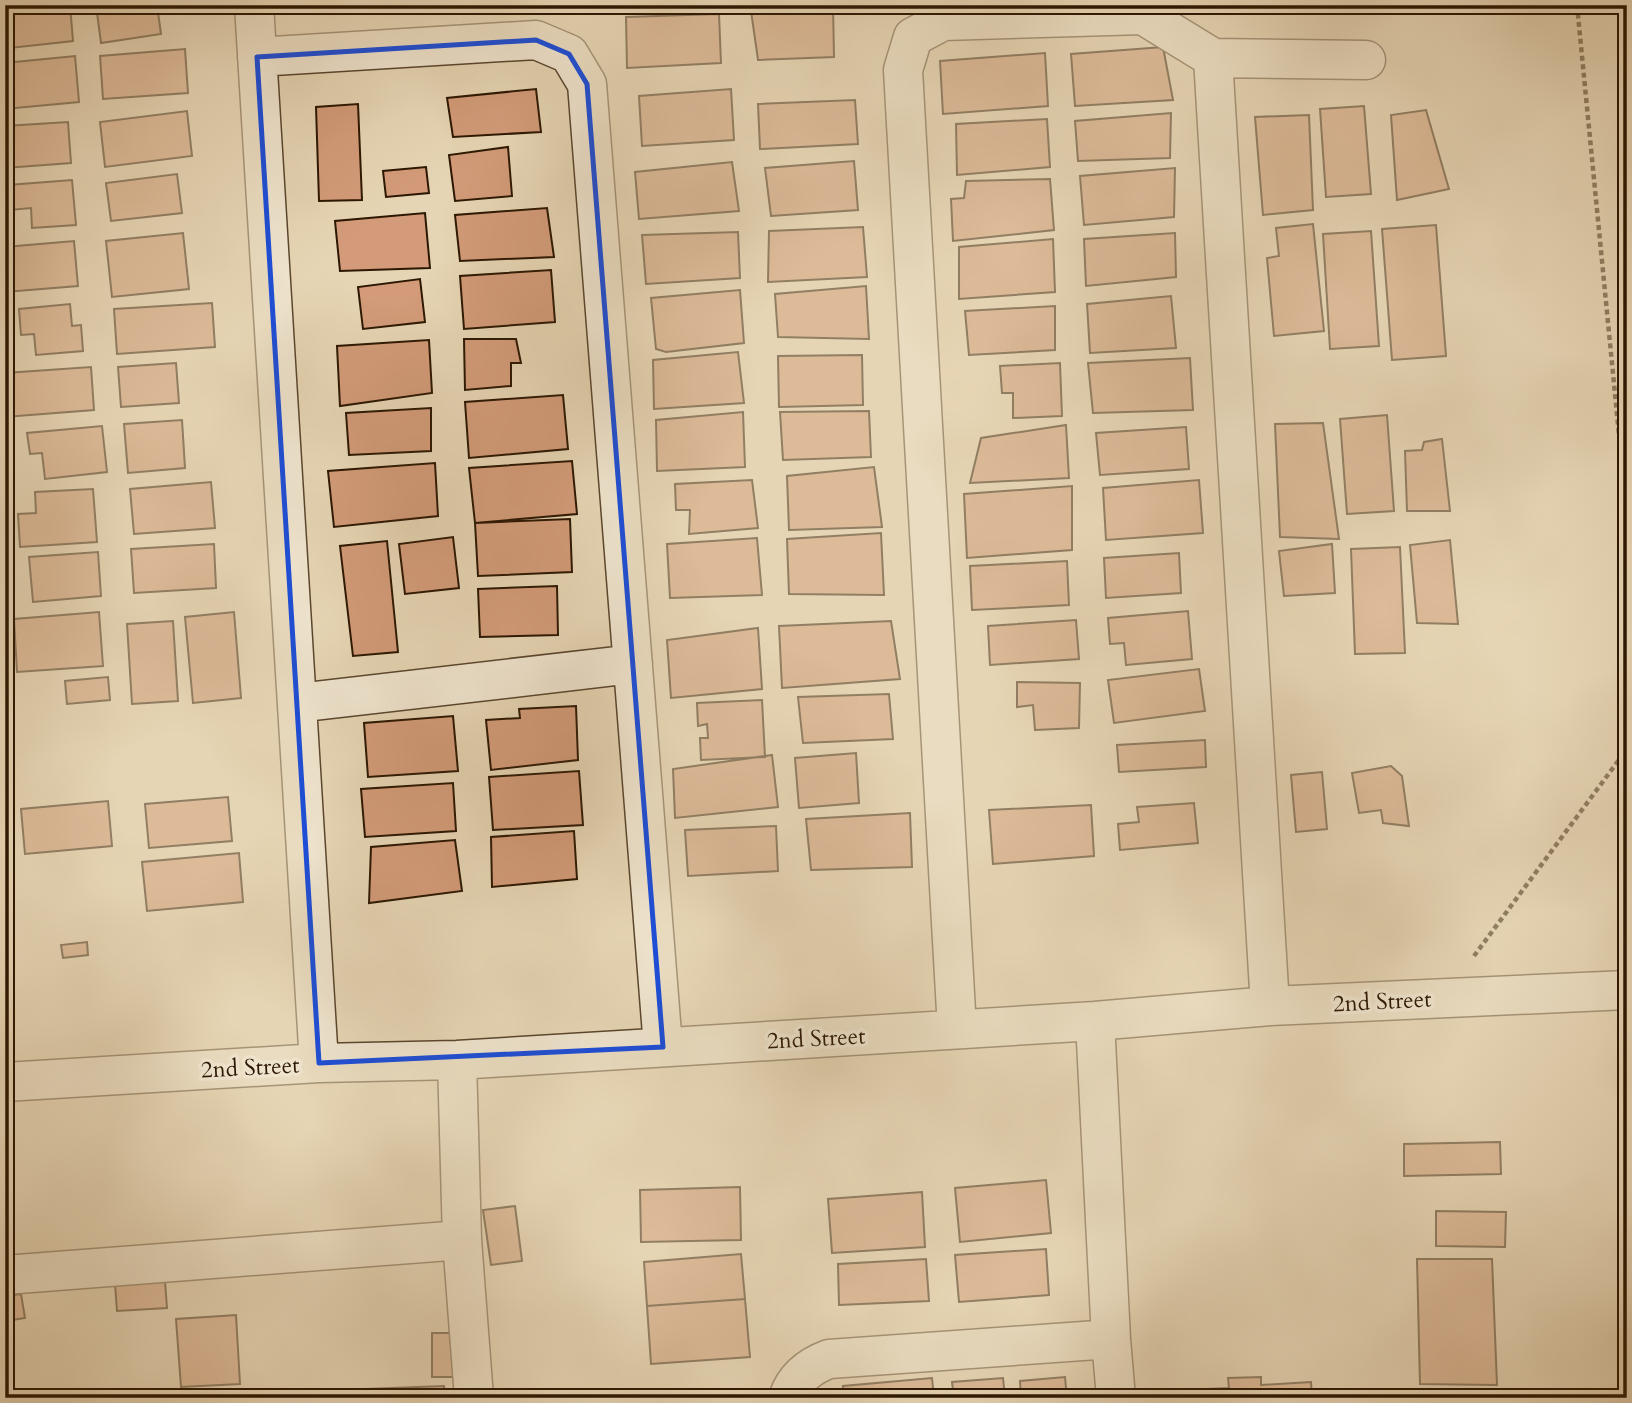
<svg xmlns="http://www.w3.org/2000/svg" width="1632" height="1403" viewBox="0 0 1632 1403" font-family="Cardo,serif">
	<rect width="100%" height="100%" fill="#e6d5b4"/>
	<filter id="stains"><feTurbulence type="fractalNoise" baseFrequency=".00286" numOctaves="4"/><feColorMatrix values="0 0 0 0 .2 0 0 0 0 .09 0 0 0 0 .02 0 0 0 .5 -.17"/></filter>
	<radialGradient id="worn" r=".72"><stop offset=".6" stop-color="#630" stop-opacity="0"/><stop offset="1" stop-color="#630" stop-opacity=".3"/></radialGradient>
	<path fill="#d39b79" stroke="#2c1702" stroke-width="2" d="M19,5h51l3,36 -63,7 -4,-39z
		M96,5h61l4,29 -60,9z
		M833,5l1,52 -76,3 -7,-49z
		M719,14l2,49 -94,5 -1,-51z
		M1163,47l10,53 -98,6 -4,-52z
		M185,49l3,44 -85,6 -3,-43z
		M1045,53l3,53 -105,8 -3,-53z
		M75,56l4,46 -74,7v-46z
		M536,89l5,43 -88,5 -6,-39z
		M731,89l3,51 -92,6 -3,-50z
		M855,100l3,44 -98,5 -2,-45z
		M358,104l4,96 -43,1 -3,-94z
		M1364,106l7,88 -45,3 -6,-88z
		M1426,110l23,79 -52,11 -6,-85z
		M187,111l5,45 -87,11 -5,-45z
		M1171,113l-1,45 -92,3 -3,-40z
		M1309,115l4,95 -50,5 -8,-98z
		M1047,119l3,48 -93,8 -1,-51z
		M68,122l3,41 -66,5v-42z
		M508,147l4,49 -57,5 -6,-46z
		M854,161l4,49 -87,6 -6,-48z
		M732,162l7,49 -100,8 -4,-47z
		M426,167l3,26 -43,4 -3,-26z
		M1175,168l-1,49 -90,8 -4,-49z
		M177,174l5,39 -71,8 -5,-38z
		M1050,179l4,51 -101,11 -2,-42 13,-1 2,-17z
		M72,180l4,45 -44,3 -1,-20 -21,2 -2,-25z
		M547,208l7,49 -94,4 -5,-46z
		M425,213l5,55 -90,3 -5,-50z
		M1313,224l11,107 -50,5 -7,-78 12,-2 -3,-28z
		M1436,225l10,131 -54,4 -10,-131z
		M863,227l4,50 -99,5 1,-51z
		M1371,231l8,115 -49,3 -7,-115z
		M738,232l2,46 -94,6 -4,-49z
		M183,233l6,56 -77,8 -6,-56z
		M1175,233l1,44 -90,9 -2,-47z
		M1053,239l2,53 -96,7v-52z
		M74,241l4,45 -73,6v-45z
		M551,270l4,52 -91,7 -4,-53z
		M420,279l5,43 -62,7 -5,-42z
		M866,286l3,53 -91,-2 -3,-43z
		M740,290l4,53 -78,9 -10,-3 -5,-51z
		M1171,296l5,52 -86,5 -3,-49z
		M212,303l3,44 -98,7 -3,-45z
		M70,304l2,22 9,-1 2,26 -47,4 -2,-21 -13,1 -2,-26z
		M1055,306v44l-86,5 -4,-44z
		M464,339h52l5,24h-10v23l-46,4z
		M429,340l3,53 -92,13 -3,-60z
		M738,352l6,51 -90,6 -1,-49z
		M862,355l1,50 -84,2 -1,-51z
		M1190,358l3,52 -100,3 -5,-50z
		M176,363l3,40 -58,4 -3,-40z
		M1060,363l2,53 -49,2v-25h-11l-2,-27z
		M91,367l3,43 -89,7v-44z
		M563,395l5,54 -99,9 -4,-56z
		M431,408v43l-82,4 -3,-42z
		M869,411l2,46 -88,3 -3,-48z
		M743,412l2,55 -88,4 -1,-51z
		M1387,415l7,96 -47,3 -7,-95z
		M182,420l3,48 -57,5 -4,-49z
		M1323,423l16,116 -59,-2 -5,-113z
		M1066,425l3,53 -99,5 11,-45z
		M102,426l5,46 -62,7 -3,-26 -12,1 -3,-21z
		M1186,427l3,42 -89,6 -4,-42z
		M1442,439l8,72h-43l-2,-60 17,-1 2,-8z
		M572,461l5,53 -102,9 -6,-55z
		M435,463l3,53 -104,11 -6,-56z
		M874,467l8,60 -93,3 -2,-54z
		M752,480l6,48 -69,6 1,-24h-14l-1,-26z
		M1199,480l4,53 -97,7 -3,-52z
		M211,482l4,46 -81,6 -4,-45z
		M1072,486v64l-105,8 -3,-64z
		M93,489l4,53 -77,5 -2,-33 18,-1 -1,-21z
		M570,519l2,53 -94,4 -3,-53z
		M881,533l3,62 -95,-1 -2,-55z
		M453,537l6,51 -54,6 -6,-50z
		M757,538l5,57 -92,3 -3,-54z
		M1450,540l8,84 -41,-1 -7,-78z
		M387,541l11,111 -45,4 -13,-110z
		M214,544l2,44 -82,5 -3,-44z
		M1332,544l3,49 -51,3 -5,-45z
		M1400,547l5,106 -50,1 -4,-105z
		M98,552l3,44 -68,6 -4,-45z
		M1179,553l2,40 -75,5 -2,-40z
		M1067,561l2,44 -97,5 -2,-44z
		M557,586l1,49 -78,2 -2,-48z
		M1188,611l4,48 -66,6 -2,-22 -14,1 -2,-26z
		M99,612l4,54 -86,6 -3,-53z
		M234,612l7,86 -48,5 -8,-86z
		M1076,620l3,39 -89,6 -2,-39z
		M173,621l5,80 -46,3 -5,-80z
		M891,621l9,58 -118,9 -3,-62z
		M758,628l4,61 -91,9 -4,-58z
		M1199,669l6,42 -91,12 -6,-43z
		M108,677l2,23 -43,4 -2,-23z
		M1017,682l63,1 -1,45 -44,2 -2,-25 -16,2z
		M889,694l4,45 -90,4 -5,-46z
		M762,700l3,57 -64,3 -1,-22h8l-1,-14 -9,2 -1,-23z
		M576,706l2,54 -87,10 -5,-50 34,-2 -1,-9z
		M453,716l5,55 -90,6 -4,-54z
		M1205,740l1,27 -87,5 -2,-27z
		M856,753l3,50 -60,5 -4,-50z
		M772,755l6,52 -103,11 -2,-49z
		M1391,766l11,10 7,50 -26,-3 -2,-13 -22,3 -7,-40z
		M579,771l4,54 -90,5 -4,-53z
		M1322,772l5,57 -31,3 -5,-57z
		M453,783l3,48 -91,6 -4,-48z
		M228,797l4,44 -83,7 -4,-44z
		M108,801l4,45 -87,8 -4,-45z
		M1194,803l4,40 -78,7 -2,-26 21,-2 -2,-15z
		M1091,805l3,51 -101,8 -4,-54z
		M910,813l2,54 -101,3 -5,-51z
		M776,826l2,45 -90,5 -3,-46z
		M574,831l3,48 -85,8 -1,-50z
		M455,840l7,51 -93,12 2,-56z
		M239,853l4,49 -96,9 -5,-49z
		M87,942l1,13 -25,3 -2,-13z
		M1500,1142l1,32 -97,2v-32z
		M1046,1180l5,53 -91,9 -5,-54z
		M740,1187l1,53 -100,2 -1,-52z
		M922,1192l3,55 -93,6 -4,-54z
		M515,1206l7,55 -31,4 -8,-55z
		M1436,1211l70,1 -1,35 -69,-1z
		M1046,1249l3,46 -90,7 -4,-47z
		M741,1254l4,45 -98,7 -3,-44z
		M926,1259l3,42 -90,4 -1,-41z
		M1417,1259h75l5,126 -77,-1z
		M165,1281l2,27 -50,3 -2,-27z
		M21,1294l4,24 -19,3 -1,-25z
		M745,1299l5,58 -99,7 -4,-58z
		M236,1315l4,69 -59,3 -5,-68z
		M432,1333h23v44h-23z
		M1065,1377l2,21h-46l-1,-17z
		M1261,1377v8l50,-3 1,16h-104v-9l21,-1 -1,-10z
		M932,1378l2,20h-90l-1,-12z
		M1003,1378l2,20h-51l-2,-16z
		M444,1386l1,12h-80v-9z
		M360,1390l1,8h-49l-1,-3z"/>
	<g fill="none" stroke-linecap="round" stroke-linejoin="round">
		<g stroke="#5a462e" stroke-width="41">
			<path id="minor" d="M254,5l65,1058
				M257,57l279,-17 33,14 18,30 76,963
				M1213,58l57,948
				M297,703l336,-39
				M1095,1021l16,318 5,59
				M957,1029l-54,-959 10,-33 30,-16 200,-6 70,43 153,2
				M457,1060l5,180 12,158
				M5,1082l314,-19 138,-3 638,-39 175,-15 357,-16
				M5,1275l457,-35
				M788,1398c7,-21 22,-32 41,-39l282,-20"/>
		</g>
		<path stroke="#2c1702" stroke-width="4.5" stroke-dasharray="5 3.5" stroke-linecap="butt" d="M1577,5l50,512
			M1474,956l153,-207"/>
		<use href="#minor" stroke="#efe4ce" stroke-width="38"/>
	</g>
	<path d="M0 0H1632V1403H0ZM536,40l33,14 18,30 76,963 -344,16 -62,-1006z" fill="#e6d5b4" fill-opacity=".55" fill-rule="evenodd"/>
	<path fill="none" stroke="#1d4ed8" stroke-width="5" stroke-linejoin="round" d="M536,40l33,14 18,30 76,963 -344,16 -62,-1006z"/>
	<g text-anchor="middle" stroke-width="7" stroke-linejoin="round" paint-order="stroke">
		<g font-size="23" fill="#2c1702" stroke="#efe4ce">
			<text transform="translate(1382 1001) rotate(-3)" y="8">2nd Street</text>
			<text transform="translate(816 1038) rotate(-3)" y="8">2nd Street</text>
			<text transform="translate(250 1067) rotate(-3)" y="8">2nd Street</text>
		</g>
	</g>
	<rect width="1632" height="1403" fill="none" stroke="#e6d5b4" stroke-width="28"/>
	<rect x="7" y="7" width="1618" height="1389" fill="none" stroke="#2c1702" stroke-width="3.5"/>
	<rect x="14" y="14" width="1604" height="1375" fill="none" stroke="#2c1702" stroke-width="2"/>
	<rect width="100%" height="100%" filter="url(#stains)"/>
	<rect width="100%" height="100%" fill="url(#worn)"/>
</svg>
